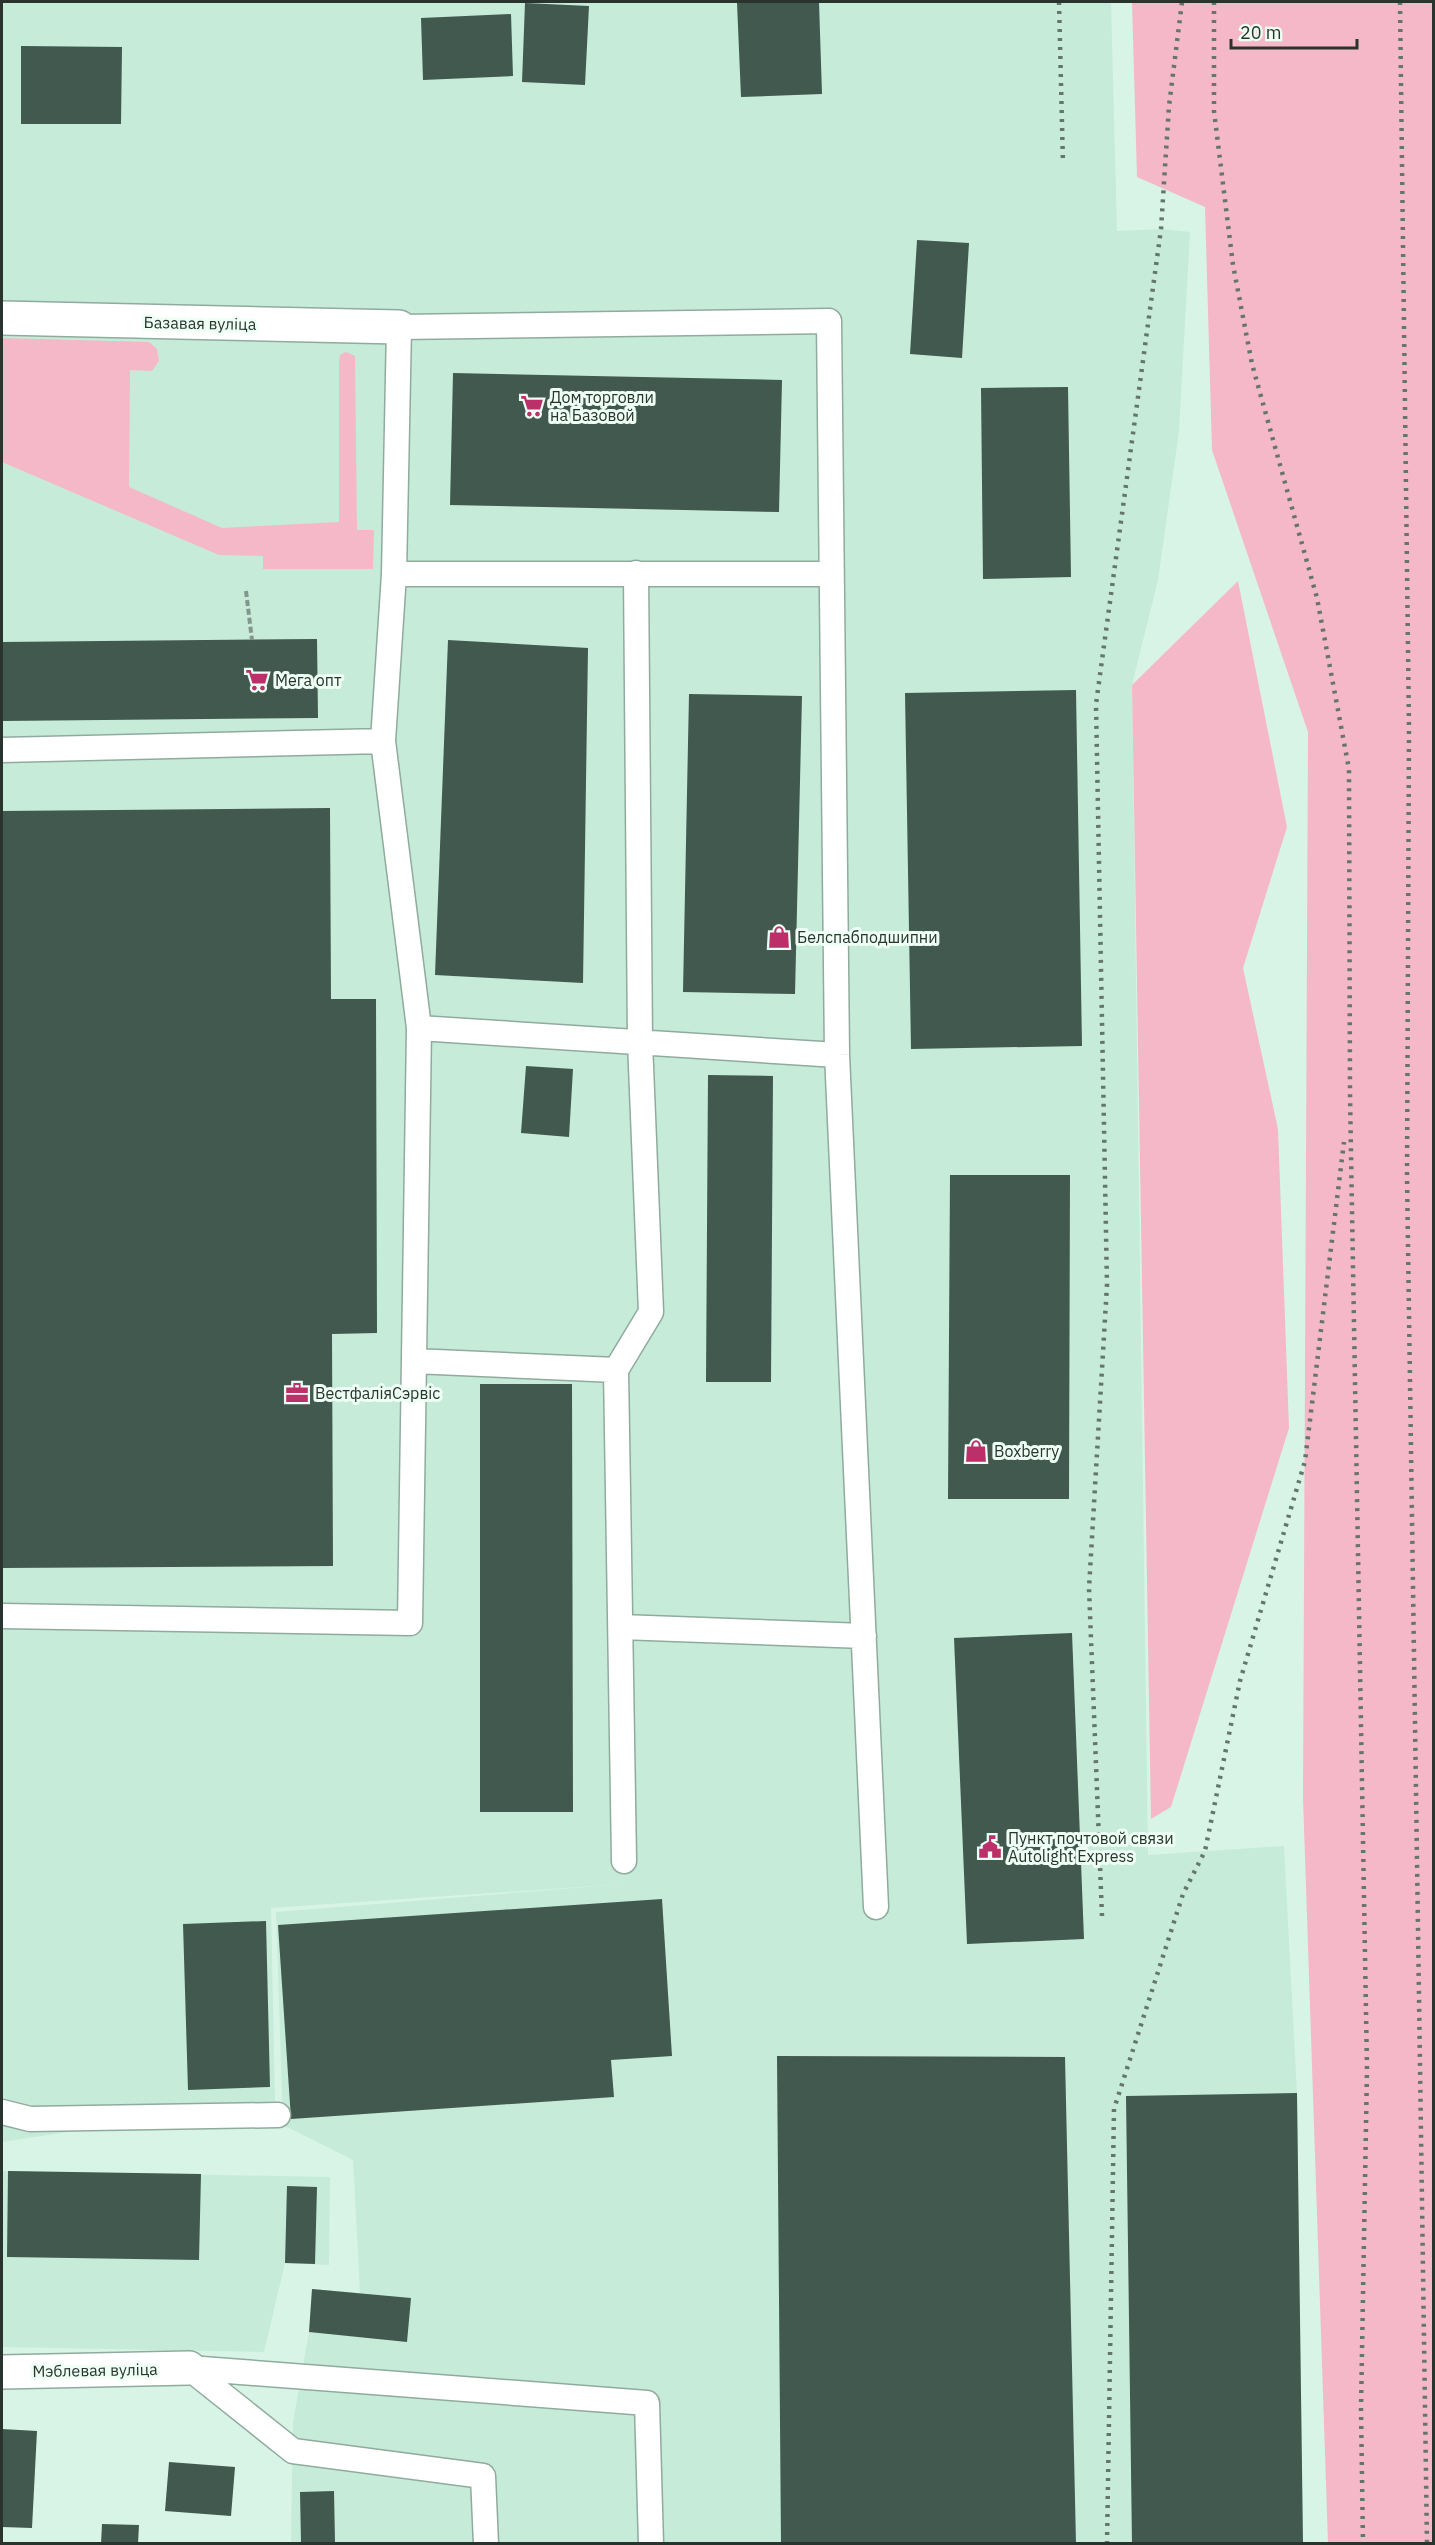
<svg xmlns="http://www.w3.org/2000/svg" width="1435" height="2545" viewBox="0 0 1435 2545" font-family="'IBM Plex Sans',sans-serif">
	<rect width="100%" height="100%" fill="#d8f4e7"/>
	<path fill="#c6ebd9" d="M2,2h1109l6,229 44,-2 29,3 -11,199 -21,149 -26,105 16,1170 136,-9 13,247 6,450h-1012l2,-121 16,-90 3,-43 48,4 -7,-133 -70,-35 -7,-213 348,-28 -353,24 4,193 -273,41z
		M2,2171l328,6 -1,88 -44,-2 -21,89 -262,-5z"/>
	<path fill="#f4b8c8" d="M1132,2h301v2541h-105l-25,-746 5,-1065 -96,-282 -7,-243 -68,-30z
		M2,338l147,4 8,7 2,12 -7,10 -22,-1 -1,117 93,41 117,-6v-159l1,-8 6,-3 9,4 2,174h17l-1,39h-110v-13l-44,-1 -217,-93z
		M1238,581l49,246 -44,141 35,161 11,299 -118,379 -20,12 -19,-1134z"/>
	<path fill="#41594e" d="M819,2l3,92 -81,3 -4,-94z
		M525,3l64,3 -4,79 -63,-3z
		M511,14l2,62 -90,4 -2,-62z
		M21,46l101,1 -1,77h-100z
		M917,240l52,3 -7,115 -52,-4z
		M453,373l329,7 -3,132 -329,-7z
		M1068,387l3,190 -88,2 -2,-191z
		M317,639l1,79 -316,3v-79z
		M448,640l140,8 -5,335 -148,-8z
		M1076,690l6,356 -171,3 -6,-356z
		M689,694l113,2 -7,298 -112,-2z
		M330,808l1,191h45l1,334 -45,1 1,232 -331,2v-757z
		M526,1066l47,3 -4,68 -48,-4z
		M708,1075l65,1 -2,306h-65z
		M950,1175h120l-1,324h-121z
		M480,1384h92l1,428h-93z
		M1072,1633l12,306 -117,5 -13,-306z
		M662,1899l10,157 -61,4 3,37 -323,22 -13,-194z
		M266,1921l4,166 -82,3 -5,-166z
		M777,2056l288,1 11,487h-295z
		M1297,2093l6,451h-171l-6,-448z
		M8,2171l193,3 -2,86 -192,-3z
		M287,2186l30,1 -2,77 -30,-1z
		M312,2289l99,9 -4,44 -98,-10z
		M2,2429l35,2 -5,97 -30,-1z
		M169,2462l66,5 -4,49 -66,-5z
		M334,2491l1,51h-34l-1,-50z
		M102,2524l37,1 -1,19h-37z"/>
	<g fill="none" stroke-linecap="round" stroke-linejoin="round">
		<g stroke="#90ab9e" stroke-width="27">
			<path id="lane" d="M394,574h437
				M2,750l381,-9 11,-167 5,-247 430,-6 8,734 39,852
				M419,1028l418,27
				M414,1361l202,9 8,491
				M616,1370l35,-58 -11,-270 -4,-469
				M2,1616l408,7 9,-595 -36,-287
				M621,1627l243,9
				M2,2112l28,7 248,-4
				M189,2368l458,35 4,141
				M189,2368l104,83 190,25 3,68"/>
		</g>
		<g stroke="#90ab9e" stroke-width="36">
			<path id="street" d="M2,318l397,9
				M2,2372l187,-4"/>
		</g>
		<path stroke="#83968d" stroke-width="4" stroke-dasharray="6 3" stroke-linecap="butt" d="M246,591l6,49"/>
		<use href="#lane" stroke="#fff" stroke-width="24"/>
		<use href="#street" stroke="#fff" stroke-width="33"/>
		<path stroke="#64756d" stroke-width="4.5" stroke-dasharray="3 6" stroke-linecap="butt" d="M1059,2l4,162
			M1214,2v109l19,154 19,99 65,234 32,171 1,326 17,974 -6,340 2,135
			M1400,2l9,727 -2,447 20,1368
			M1102,1916l-13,-328 18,-303 -11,-581 65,-475 8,-123 13,-104
			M1107,2544l7,-435 69,-215 22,-43 35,-170 65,-220 39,-319"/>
	</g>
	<defs>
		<g id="supermarket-bare" transform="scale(1.8)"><path d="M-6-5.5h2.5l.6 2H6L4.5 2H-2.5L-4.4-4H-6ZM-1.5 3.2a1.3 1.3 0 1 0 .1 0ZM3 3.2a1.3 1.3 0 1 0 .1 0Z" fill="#bb3068" stroke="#eefff6" stroke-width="2.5" paint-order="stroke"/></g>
		<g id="shop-bare" transform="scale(1.8)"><path d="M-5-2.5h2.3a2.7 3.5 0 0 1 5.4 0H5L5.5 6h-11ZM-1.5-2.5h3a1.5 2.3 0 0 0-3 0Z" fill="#bb3068" stroke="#eefff6" stroke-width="2.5" paint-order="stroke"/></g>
		<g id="office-bare" transform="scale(1.8)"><path d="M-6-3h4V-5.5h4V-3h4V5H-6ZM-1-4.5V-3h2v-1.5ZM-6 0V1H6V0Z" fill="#bb3068" stroke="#eefff6" stroke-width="2.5" paint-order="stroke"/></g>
		<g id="civic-bare" transform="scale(1.8)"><path d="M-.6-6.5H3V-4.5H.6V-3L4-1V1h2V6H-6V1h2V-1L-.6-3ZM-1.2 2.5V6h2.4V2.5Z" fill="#bb3068" stroke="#eefff6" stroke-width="2.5" paint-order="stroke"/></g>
	</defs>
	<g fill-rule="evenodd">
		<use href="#supermarket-bare" x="532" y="406"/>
		<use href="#supermarket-bare" x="257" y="680"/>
		<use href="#shop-bare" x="779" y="937"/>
		<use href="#office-bare" x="297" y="1393"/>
		<use href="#shop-bare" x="976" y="1451"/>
		<use href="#civic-bare" x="990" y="1847"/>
	</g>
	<g text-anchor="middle" stroke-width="6" stroke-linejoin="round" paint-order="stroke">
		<g font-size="16" fill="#29342f" stroke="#eefff6">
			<text transform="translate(200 323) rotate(1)" y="6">Базавая вуліца</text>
			<text transform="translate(95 2370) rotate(-1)" y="6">Мэблевая вуліца</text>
		</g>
		<g font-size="16" fill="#29342f" stroke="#eefff6" text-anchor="start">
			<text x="550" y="403">Дом торговли<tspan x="550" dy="18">на Базовой</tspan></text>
			<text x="275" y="686">Мега опт</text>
			<text x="797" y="943">Белспабподшипни</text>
			<text x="315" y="1399">ВестфаліяСэрвіс</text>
			<text x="994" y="1457">Boxberry</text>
			<text x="1008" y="1844">Пункт почтовой связи<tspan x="1008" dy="18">Autolight Express</tspan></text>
		</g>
	</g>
	<rect width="1435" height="2545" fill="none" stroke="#29342f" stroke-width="6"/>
	<path d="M1231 39v9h126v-9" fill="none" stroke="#29342f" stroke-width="3"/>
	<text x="1240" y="39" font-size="18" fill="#29342f" stroke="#eefff6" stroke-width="4.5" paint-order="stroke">20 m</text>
</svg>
